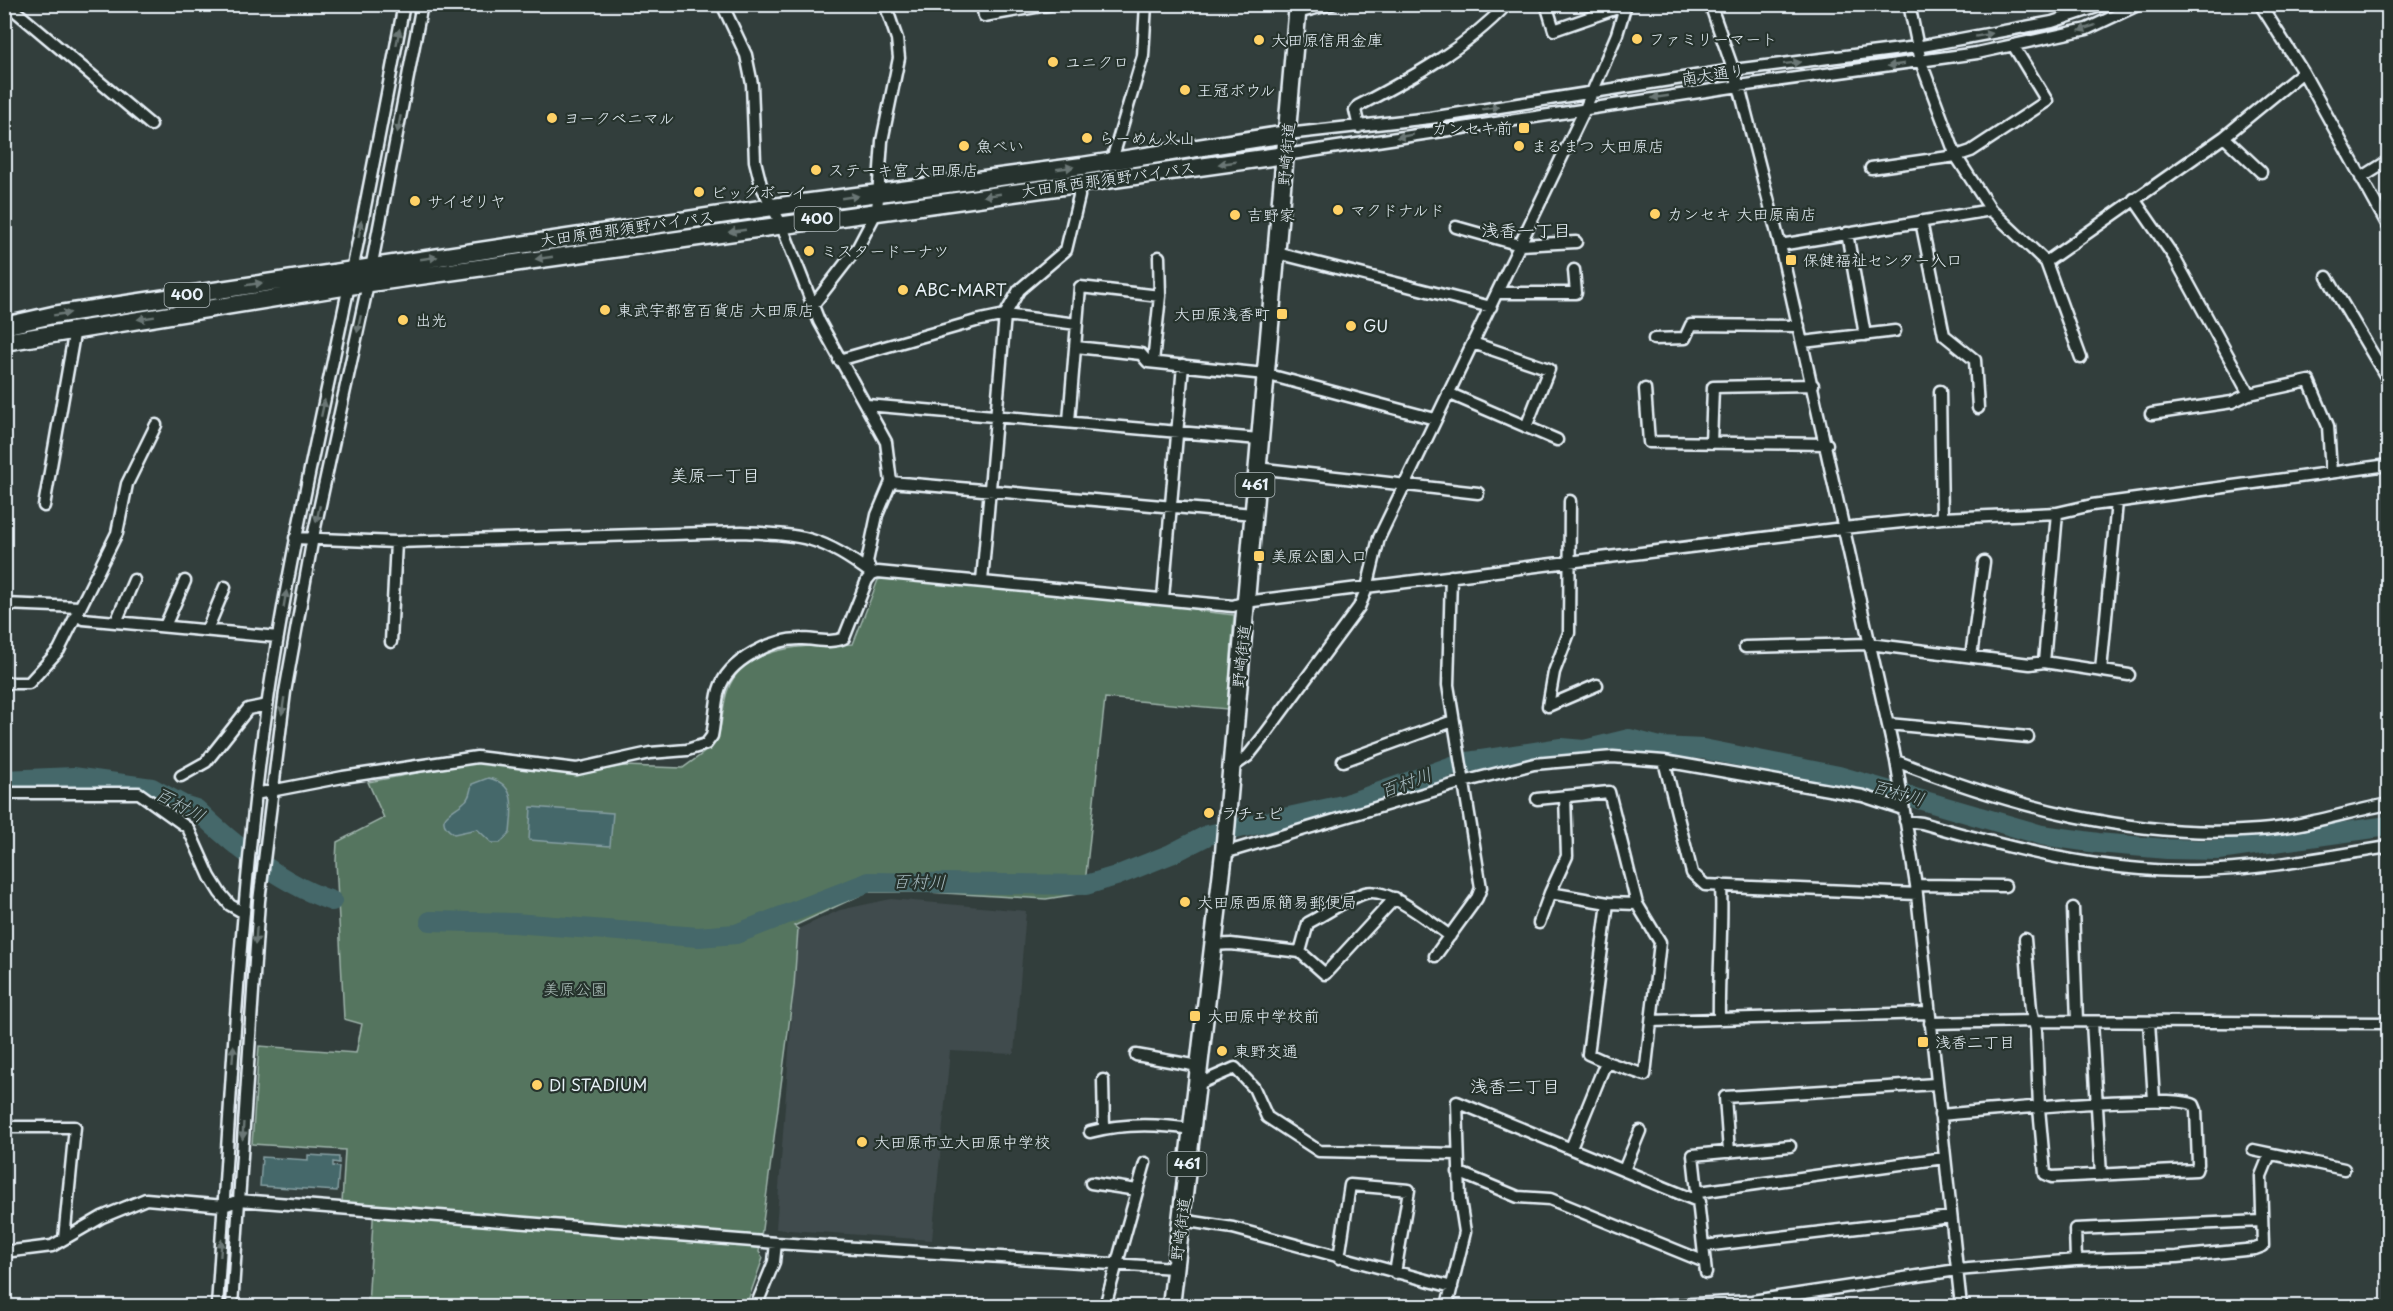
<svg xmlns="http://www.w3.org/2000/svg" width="2393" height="1311" viewBox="0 0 2393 1311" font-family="'Playpen Sans','Klee One',sans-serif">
	<rect width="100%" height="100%" fill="#323e3c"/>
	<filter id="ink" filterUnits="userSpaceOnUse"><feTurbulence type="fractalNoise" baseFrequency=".0167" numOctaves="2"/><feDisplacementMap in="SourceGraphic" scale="12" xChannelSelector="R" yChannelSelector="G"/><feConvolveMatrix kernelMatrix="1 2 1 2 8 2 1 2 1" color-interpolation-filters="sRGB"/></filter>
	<g filter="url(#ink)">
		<path fill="#404b4d" d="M891,899l135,12 -12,143 -64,-3 -18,189 -156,-11 22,-300 42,-19z"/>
		<path fill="#55755e" stroke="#9eb3ab" stroke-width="1.5" d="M886,577l301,29 13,5 34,4 -7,94 -122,-11 -21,195 -38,6 -119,-7h-60l-73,34 4,3 -4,57 -35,266 4,6 -17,48h-378l6,-102 -32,-1 3,-53 -93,-6 7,-98 97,7 6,-29 -18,-5 -8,-158 1,-19 47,-24 -16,-36 109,-20 110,11 37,-7 59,2c14,-11 33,-20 37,-39 3,-13 3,-25 7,-37 16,-50 85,-46 126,-48l25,-64z"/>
		<path fill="#44686a" stroke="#869fa3" stroke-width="1.5" d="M488,778c30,6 24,31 22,55l-10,10h-8l-15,-14 -23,5c-24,-16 1,-23 10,-32 6,-4 6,-11 8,-18z
			M531,807l82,6 -3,33 -81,-6z
			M308,1155l31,2v6l-6,-1v4l6,1 -2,24 -77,-5 2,-29 46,3z"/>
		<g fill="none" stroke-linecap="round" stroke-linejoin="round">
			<path stroke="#44686a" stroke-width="20" d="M4,780l69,-3 79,11 31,17 13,4c39,38 84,74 136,92
				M430,921l84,2 184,14 38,-3 133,-52 217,3 30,-9 55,-22 37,-19 139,-31 114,-41 100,-15 23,2 45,-11 31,8 43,2 136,27 203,59 56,8 69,6 52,1 169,-24"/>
			<g stroke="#e8f1f8" stroke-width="15">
				<path id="minor" d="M7,4l144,121
					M722,4l24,51 6,29 3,77 6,24 20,39 38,97 67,121 5,40 -14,33 -10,47 5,12
					M982,4l2,12 69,-12
					M1546,4l8,26 72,-25
					M1710,4l29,82 41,159 116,516 20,124 45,421
					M1909,4l12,58 35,94 35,54 55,52 35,96
					M2260,4l43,68 85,154
					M1297,13l35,-9
					M1359,127l-4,-17 3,-4c53,-28 107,-57 149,-102
					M1287,134l143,-16 303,-48 184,-23 135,-25 54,-18
					M2224,137l37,35
					M1285,155l454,-69 238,-33 110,-24 53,-25
					M1112,160l31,-104 3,-52
					M1871,168l85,-12 15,-5 76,-50 -34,-56
					M2361,178l27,-17
					M2134,199l40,58 75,137
					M1921,221l23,114 31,25 3,48
					M1456,227l64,18 56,-3
					M1847,233l18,102
					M1780,245l211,-35
					M1277,253l214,54
					M2046,262l178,-125 79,-65
					M2327,277l61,103
					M1497,293h79l-2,-23
					M814,304l44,-57 19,-36 5,-70 17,-83 -2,-19 -12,-35
					M1654,339l31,-1 6,-13 108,1
					M1803,342l92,-11
					M1473,343l76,26 -23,58
					M1076,347l65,7 7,8 117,12 170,45
					M839,360l137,-39 29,-6 72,9
					M1153,362l7,-66 -1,-39
					M1645,389l4,53 178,2
					M1940,391l2,127
					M1448,393l109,47
					M867,405l392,34
					M2151,414l81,-12 17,-8 60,-13 19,45 3,46
					M1069,421l11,-134 80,9
					M1711,443l2,-56 100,-2
					M1257,468l221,25
					M891,482l362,32
					M1570,501l-1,132 -15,39 -6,34 49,-21
					M44,506l31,-177
					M295,538l101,4 346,-10c61,3 80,4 130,42
					M982,581l23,-266 14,-25 47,-40 13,-54 -1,-13
					M1163,598l20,-233
					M4,604l76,3
					M83,619l195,18
					M116,622l18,-42
					M165,626l20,-45
					M207,630l18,-43
					M391,642l5,-100
					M1745,647l124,-3 161,20 14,-2 85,13
					M1971,656l13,-94
					M2044,662l13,-149
					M2101,670l16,-168
					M4,683h25l30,-33 58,-117 10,-49 29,-59
					M1888,724l140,13
					M1343,761l110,-40
					M1664,761l28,112 13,12 212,9
					M1896,761c115,45 239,79 363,69 42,-3 88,-18 129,-26
					M1231,768l17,-12 15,-19 96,-130 8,-19 12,-50 206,-429 32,-75 9,-30
					M181,776l25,-14 42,-53 19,-4
					M4,793h135l49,35 22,49 10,16 10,12 14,8
					M255,794l88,-17 134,-20 100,12 73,-16 37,-3 19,-6 6,-8c3,-15 3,-31 7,-46 9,-30 54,-52 83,-51 13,0 29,5 42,-1l23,-58 5,-6 6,-2 355,34 12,-4 598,-74 99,-10 115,-5 35,-8 296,-40
					M1565,796l2,60 -17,37 58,10
					M1537,799l72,-7 28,112 -29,-1 -20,151 18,8 -35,86
					M1905,821l17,2c90,26 178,49 272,48 65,-1 131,-14 194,-24
					M1224,853l239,-71 71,-18 79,-7 51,4 199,35 40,13
					M1916,885l89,1
					M2073,908l4,113
					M1539,923l11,-30
					M1212,945l19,-1 69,8 25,22 70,-76
					M1300,952l8,-29c18,-9 38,-24 57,-30 23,-7 66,30 85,43
					M1435,956l42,-58 4,-10 -33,-203 3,-109
					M1719,1019c-1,-45 4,-89 2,-134
					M1651,1021l278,-8
					M2092,1022l9,153
					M2149,1022l5,78
					M1930,1023l104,-2 354,2
					M1136,1055l62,11
					M1606,1062l39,13 15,-133 -23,-38
					M1103,1080l1,48
					M1196,1085l39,-17 19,20 13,29 52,34 138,3
					M1940,1115c38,-3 233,-23 254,-10l2,5 2,54 -2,6 -144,7 -7,-3 -6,-66 -3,-78 -5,-20 -6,-71
					M4,1127h71l-11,112
					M1090,1132c33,-9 68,-8 101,-3
					M2253,1150l91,19
					M1729,1152l-4,-55 211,-13
					M1624,1170l16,-39
					M1458,1172l60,25 32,2 155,63
					M1091,1183l46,7
					M1699,1192l245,-34
					M1181,1220l52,8 219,59
					M1704,1246l247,-29
					M4,1252l48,-6 50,-29 44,-18 78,7 15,-6 537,43 399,25
					M1339,1258l11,-73 59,5 -14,83
					M2076,1260l-1,-31 187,-8
					M1706,1273l-13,-118 97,-9
					M217,1306c14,-204 22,-410 52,-613 20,-135 51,-269 79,-403 20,-95 38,-190 56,-286
					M232,1306l27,-405 26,-209 28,-155 55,-253 54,-280
					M756,1306l18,-44 2,-19
					M1105,1306l40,-143
					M1447,1306l18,-74 -5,-32 -3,-98 243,100
					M1653,1306l99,-5 205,-31 119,-10 100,-3 79,-8 8,-3 -2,-70 9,-22"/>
			</g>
			<g stroke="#e8f1f8" stroke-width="21">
				<path id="highway" d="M4,326l49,-11 720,-108 309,-41 205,-32
					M4,342l345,-56 936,-131
					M1171,1306l53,-453 74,-849"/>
			</g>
			<use href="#minor" stroke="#26332d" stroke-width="10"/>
			<use href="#highway" stroke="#26332d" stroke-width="16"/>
		</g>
		<defs><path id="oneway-solid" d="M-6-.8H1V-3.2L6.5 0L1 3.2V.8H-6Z" transform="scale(1.5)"/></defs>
		<g fill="#6a7674">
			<use href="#oneway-solid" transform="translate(2087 28) rotate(161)"/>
			<use href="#oneway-solid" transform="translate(1984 35) rotate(-10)"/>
			<use href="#oneway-solid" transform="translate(398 37) rotate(-79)"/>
			<use href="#oneway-solid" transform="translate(1792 63) rotate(-7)"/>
			<use href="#oneway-solid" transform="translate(1896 65) rotate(172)"/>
			<use href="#oneway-solid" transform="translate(1660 97) rotate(172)"/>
			<use href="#oneway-solid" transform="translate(1491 108) rotate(-9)"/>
			<use href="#oneway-solid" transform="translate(399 124) rotate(101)"/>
			<use href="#oneway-solid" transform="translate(1405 136) rotate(170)"/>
			<use href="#oneway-solid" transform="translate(1227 163) rotate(172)"/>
			<use href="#oneway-solid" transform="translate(1065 168) rotate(-8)"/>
			<use href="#oneway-solid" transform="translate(992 195) rotate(172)"/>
			<use href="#oneway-solid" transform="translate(850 197) rotate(-8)"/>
			<use href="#oneway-solid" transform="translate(360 229) rotate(-80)"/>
			<use href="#oneway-solid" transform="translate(737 231) rotate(172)"/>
			<use href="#oneway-solid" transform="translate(429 258) rotate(-8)"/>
			<use href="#oneway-solid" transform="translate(544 258) rotate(172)"/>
			<use href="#oneway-solid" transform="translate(254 284) rotate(-9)"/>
			<use href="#oneway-solid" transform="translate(62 314) rotate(-9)"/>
			<use href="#oneway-solid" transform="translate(146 318) rotate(171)"/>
			<use href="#oneway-solid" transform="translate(359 324) rotate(102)"/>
			<use href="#oneway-solid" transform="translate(323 408) rotate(-78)"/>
			<use href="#oneway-solid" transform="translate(318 514) rotate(102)"/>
			<use href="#oneway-solid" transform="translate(285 599) rotate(-80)"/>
			<use href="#oneway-solid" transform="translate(283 706) rotate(98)"/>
			<use href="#oneway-solid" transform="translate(256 936) rotate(94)"/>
			<use href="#oneway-solid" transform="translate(233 1054) rotate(-86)"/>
			<use href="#oneway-solid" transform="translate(243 1131) rotate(93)"/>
			<use href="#oneway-solid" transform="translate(221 1248) rotate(-86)"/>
		</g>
	</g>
	<g fill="#ffd166" stroke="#26332d" stroke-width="2">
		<circle cx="1637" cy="39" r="6"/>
		<circle cx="1259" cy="40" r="6"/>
		<circle cx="1053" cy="62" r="6"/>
		<circle cx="1185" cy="90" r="6"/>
		<circle cx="552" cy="118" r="6"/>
		<rect x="1518" y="122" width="12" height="12" rx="3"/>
		<circle cx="1087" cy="138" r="6"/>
		<circle cx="964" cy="146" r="6"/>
		<circle cx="1519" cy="146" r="6"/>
		<circle cx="816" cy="170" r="6"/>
		<circle cx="699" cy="192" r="6"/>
		<circle cx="415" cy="201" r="6"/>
		<circle cx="1338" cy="210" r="6"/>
		<circle cx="1655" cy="214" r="6"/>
		<circle cx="1235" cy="215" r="6"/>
		<circle cx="809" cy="251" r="6"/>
		<rect x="1785" y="254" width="12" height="12" rx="3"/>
		<circle cx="903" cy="290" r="6"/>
		<circle cx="605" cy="310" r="6"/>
		<rect x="1276" y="308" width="12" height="12" rx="3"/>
		<circle cx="403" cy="320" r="6"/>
		<circle cx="1351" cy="326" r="6"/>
		<rect x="1253" y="550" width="12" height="12" rx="3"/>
		<circle cx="1209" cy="813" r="6"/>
		<circle cx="1185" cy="902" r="6"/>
		<rect x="1189" y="1010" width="12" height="12" rx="3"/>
		<rect x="1917" y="1036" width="12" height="12" rx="3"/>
		<circle cx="1222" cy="1051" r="6"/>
		<circle cx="537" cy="1085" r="6"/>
		<circle cx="862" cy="1142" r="6"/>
	</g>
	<g text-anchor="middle" stroke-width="4.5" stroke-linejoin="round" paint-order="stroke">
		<g fill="#26332d" stroke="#aeb8bb" stroke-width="1.5">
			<rect x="794.5" y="207" width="45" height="24" rx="4.5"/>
			<rect x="164.5" y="283" width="45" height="24" rx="4.5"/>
			<rect x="1235.5" y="473" width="39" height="24" rx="4.5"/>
			<rect x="1167.5" y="1152" width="39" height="24" rx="4.5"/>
		</g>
		<g font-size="15" font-weight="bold" fill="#e8f1f8">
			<text x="817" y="224">400</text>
			<text x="187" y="300">400</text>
			<text x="1255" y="490">461</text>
			<text x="1187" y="1169">461</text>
		</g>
		<g font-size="16" fill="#e8f1f8" stroke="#26332d" text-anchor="start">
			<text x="1649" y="45">ファミリーマート</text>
			<text x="1271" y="46">大田原信用金庫</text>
			<text x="1065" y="68">ユニクロ</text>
			<text x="1197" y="96">王冠ボウル</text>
			<text x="564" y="124">ヨークベニマル</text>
			<text x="1512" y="134" text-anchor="end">カンセキ前</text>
			<text x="1099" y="144">らーめん火山</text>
			<text x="976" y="152">魚べい</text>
			<text x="1531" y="152">まるまつ 大田原店</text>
			<text x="828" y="176">ステーキ宮 大田原店</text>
			<text x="711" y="198">ビッグボーイ</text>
			<text x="427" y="207">サイゼリヤ</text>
			<text x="1350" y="216">マクドナルド</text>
			<text x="1667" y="220">カンセキ 大田原南店</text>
			<text x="1247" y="221">吉野家</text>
			<text x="821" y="257">ミスタードーナツ</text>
			<text x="1803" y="266">保健福祉センター入口</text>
			<text x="915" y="296">ABC-MART</text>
			<text x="617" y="316">東武宇都宮百貨店 大田原店</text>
			<text x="1270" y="320" text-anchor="end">大田原浅香町</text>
			<text x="415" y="326">出光</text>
			<text x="1363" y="332">GU</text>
			<text x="1271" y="562">美原公園入口</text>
			<text x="1221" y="819">ラチェピ</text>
			<text x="1197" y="908">大田原西原簡易郵便局</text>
			<text x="1207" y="1022">大田原中学校前</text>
			<text x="1935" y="1048">浅香二丁目</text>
			<text x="1234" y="1057">東野交通</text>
			<text x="549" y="1091">DI STADIUM</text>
			<text x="874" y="1148">大田原市立大田原中学校</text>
		</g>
		<g font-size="16" fill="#e8f1f8" stroke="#26332d">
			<text transform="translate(1713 74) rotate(-8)" y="6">南大通り</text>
			<text transform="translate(1286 154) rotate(-85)" y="6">野崎街道</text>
			<text transform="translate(1108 179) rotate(-8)" y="6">大田原西那須野バイパス</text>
			<text transform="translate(627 228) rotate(-8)" y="6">大田原西那須野バイパス</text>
			<text transform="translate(1241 656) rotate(-84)" y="6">野崎街道</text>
			<text transform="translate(1180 1229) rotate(-83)" y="6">野崎街道</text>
		</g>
		<g font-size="16" fill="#adbfba" stroke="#26332d">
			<text x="575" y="995">美原公園</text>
		</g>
		<g font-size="18" fill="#e8f1f8" stroke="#26332d">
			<text x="1526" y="237">浅香一丁目</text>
			<text x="715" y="482">美原一丁目</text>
			<text x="1515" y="1093">浅香二丁目</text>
		</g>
		<g font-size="18" font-style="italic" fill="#a6babf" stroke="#26332d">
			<text transform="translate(1406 783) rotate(-20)" y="6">百村川</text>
			<text transform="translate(1898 793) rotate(16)" y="6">百村川</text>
			<text transform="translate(180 805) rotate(29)" y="6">百村川</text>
			<text transform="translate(919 882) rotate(1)" y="6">百村川</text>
		</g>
	</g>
	<rect width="2393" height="1311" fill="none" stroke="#26332d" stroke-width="24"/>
	<rect x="12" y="12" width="2369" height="1287" fill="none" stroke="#e8f1f8" stroke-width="2" filter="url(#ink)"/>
</svg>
